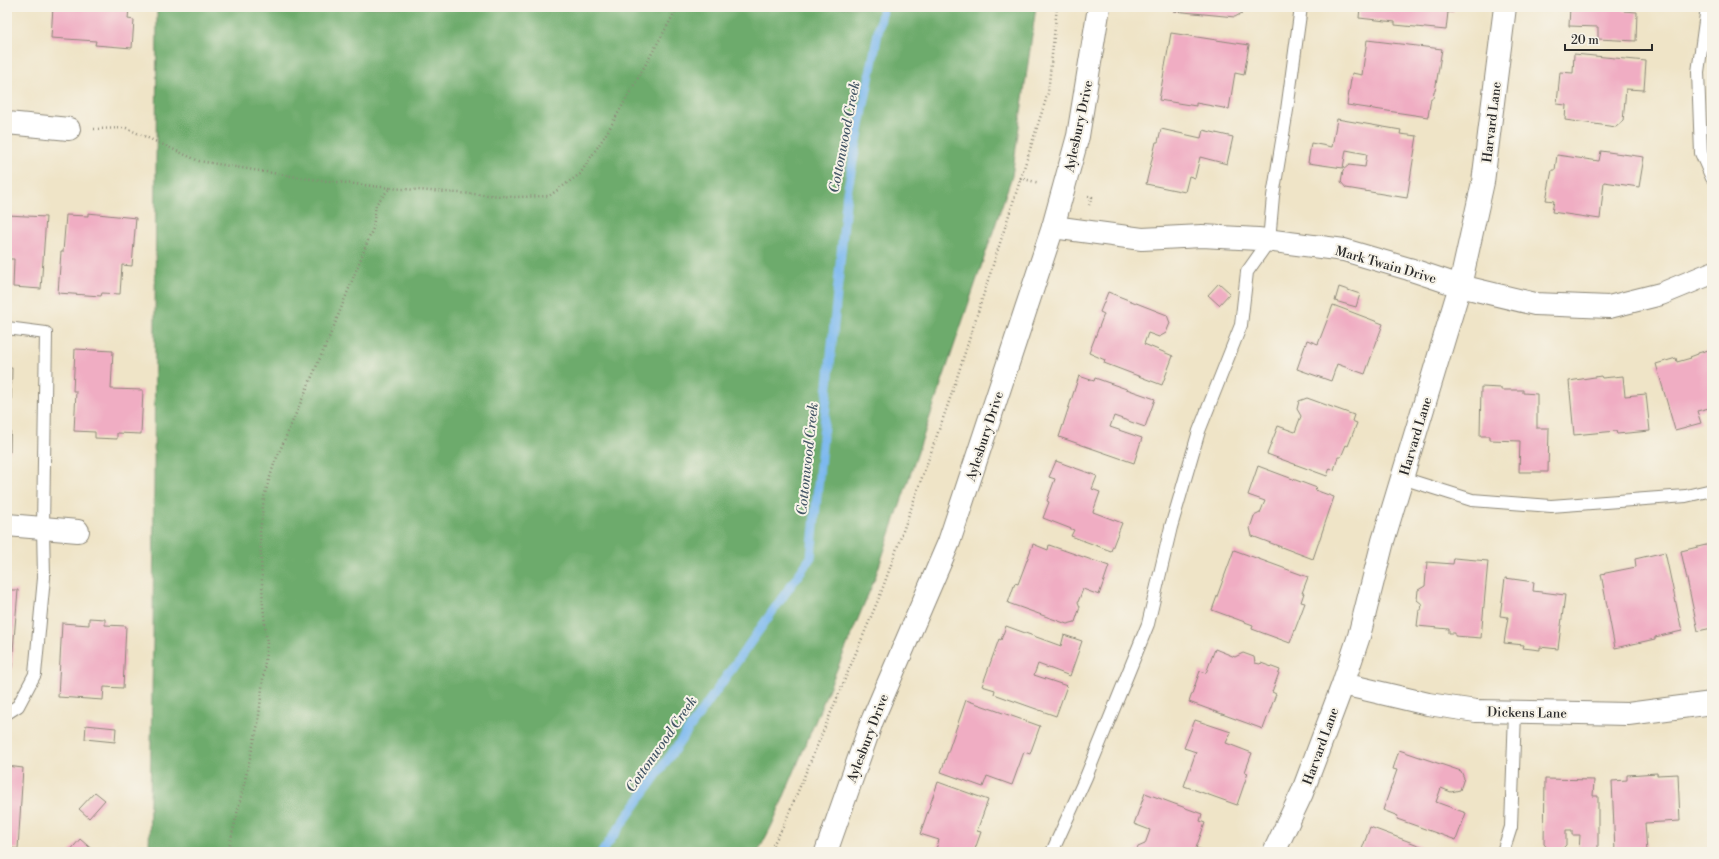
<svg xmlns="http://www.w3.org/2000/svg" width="1719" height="859" viewBox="0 0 1719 859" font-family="'Libre Bodoni',serif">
	<rect width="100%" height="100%" fill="#f7f3e8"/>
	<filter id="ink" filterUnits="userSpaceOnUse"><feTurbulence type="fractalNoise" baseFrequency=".025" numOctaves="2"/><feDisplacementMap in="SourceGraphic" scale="8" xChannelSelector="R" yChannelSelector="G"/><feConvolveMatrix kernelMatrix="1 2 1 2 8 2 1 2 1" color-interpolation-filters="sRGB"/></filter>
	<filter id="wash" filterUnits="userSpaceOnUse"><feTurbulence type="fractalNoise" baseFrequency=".012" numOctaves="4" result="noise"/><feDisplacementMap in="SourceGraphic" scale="16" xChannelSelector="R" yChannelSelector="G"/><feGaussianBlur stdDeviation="0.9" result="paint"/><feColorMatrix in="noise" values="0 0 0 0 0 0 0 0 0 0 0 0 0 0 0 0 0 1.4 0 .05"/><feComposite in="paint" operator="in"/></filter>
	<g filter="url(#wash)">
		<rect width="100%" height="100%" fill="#efe4c7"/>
		<path fill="#6dab6c" stroke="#4c6b4c" d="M157,7h879l-24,169 -137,402 -103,247 -14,27h-609l4,-212z"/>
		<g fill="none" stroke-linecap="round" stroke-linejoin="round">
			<path stroke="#7db9ef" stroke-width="9" d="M602,852l209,-295 36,-364 36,-186"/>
		</g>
		<g id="blocks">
			<path fill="#f0adc3" d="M7,7h4l-2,34h-2z
				M53,7h76l-1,12 6,1 -2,28 -37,-3 1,-4 -45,-3z
				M1173,7h69v6l-7,4 -62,-6z
				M1360,7h94l-1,5h-5l-2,18 -51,-5v-3l-36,-4z
				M1570,7h55l-1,4 13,1 -1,29 -38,-2v-12l-29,-1z
				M1171,33l78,12 -5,30 -9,-2 -6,36 -33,-6v3l-37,-6z
				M1367,40l75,9 -7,42h-1l-1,7h-2l-3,19 -81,-12 5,-32 10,2z
				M1574,54l72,7 -2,29 -18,-1 -3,32 -7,6 -51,-7 1,-15 -9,-1 3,-32 13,1z
				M1337,119l64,11 -1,4 17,2 -10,62 -61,-10 -5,-6 2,-12 6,-5 16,2 2,-13 -21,-4 -3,18 -35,-5 3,-20 21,4z
				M1161,129l40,9 2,-8 30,7 -6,27 -27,-7 -5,21 -6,-2 -4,16 -39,-8 10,-42h2z
				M1601,151l43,6 -5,30 -35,-5 -4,37 -48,-7 2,-11 -8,-1 6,-30h3l2,-15 42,6z
				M88,213l48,5 -4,48 -10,-1 -2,29 -18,-1 -1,3 -43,-3 3,-41h2l3,-37 22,1z
				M7,215l39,2 -5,72 -28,-2 1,-28h-7z
				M1219,283l11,10 -11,12 -11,-10z
				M1339,287l21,7 -4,13 -21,-6z
				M1108,292l59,23 3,8 -4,10 -7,4 -11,-4 -4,11 29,12 -11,29 -58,-22 1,-3 -16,-7 15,-39 -4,-2z
				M1333,305l50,19 -18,50 -28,-10 -6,17 -34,-12 10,-29 11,4z
				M75,349l38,2 -2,38 32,1 -2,44 -24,-1v6l-22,-1v-6l-21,-1 2,-40h-3z
				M1712,349v67l-3,-8 -12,3 4,12 -26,7 -19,-66 20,-6 1,4 14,-4 -1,-1 8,-3v-1z
				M7,368h5l-2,84h-3z
				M1079,376l15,5 1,-3 60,21 -10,28 -31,-11 -4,11 32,11 -8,25 -75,-26z
				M1601,376l1,2 21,-2 2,20 21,-2 4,37 -33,3 -1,-3 -42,4 -5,-54z
				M1481,387l20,1v2h22v3l14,1v34h12l-1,44h-29l1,-31 -30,-1v-4h-10z
				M1307,398l47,17 -2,6 5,2 -9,23 -2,-1 -5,12h-3l-4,13 -4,-2 -3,8 -60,-22 11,-28 17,6 6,-16 -4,-7 2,-8z
				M1056,461l41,15 -5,13 8,3 -7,20 29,11 -11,28 -40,-15 3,-6 -31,-12 6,-16 -2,-1 8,-22 -6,-2z
				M1258,466l59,22 -2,2 19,7 -21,62 -61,-23 -2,-8 4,-12 6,-3 5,-12 -17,-6z
				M1033,544l15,6 1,-5 60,21 -10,29 -16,-6 -5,13 2,5 -5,15 -8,2 -59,-21 7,-20 3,1z
				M1710,544l2,10v74l-14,3 -17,-80z
				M1234,550l74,27 -6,16h2l-3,9 4,1 -15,40 -38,-14 1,-4 -41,-15z
				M1665,552l17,79 -27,6v2l-40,9 -14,-74 35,-7 -1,-8z
				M1454,558l34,3 -7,77 -26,-2v-3h-6v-4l-32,-3 2,-16h2l1,-6 -5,-4 1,-10 7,-4 2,-24 26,2z
				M1505,578l29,4 -1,9 32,4 -7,54 -18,-2v3l-17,-2 1,-3 -20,-2 4,-26 -8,-1z
				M7,590h11l-7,86h-4z
				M89,618l16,1v6l21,1 -3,62 -19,-1 -1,13 -45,-3 4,-74 27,2z
				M1006,626l55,20 3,-11 18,6 -12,35 -32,-12 -4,11 33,11 -11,30 -62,-22 1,-4 -13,-4 17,-47 2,1z
				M1215,649l20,8 8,-4 11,4 1,6 5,1 1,-1 19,7 -8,22 4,2 -13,35 -74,-27 11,-31 6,2z
				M966,700l74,26 -10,28 -6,-2 -12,33 -25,-9 -4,11 -42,-15z
				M1195,720l36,12 -5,11 26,10 -7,19 3,1 -11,32 -53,-19 12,-34 -12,-4z
				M86,725l30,3 -1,14 -30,-3z
				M1399,750l62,21 3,7 -4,12 -9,2 -10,-4 -5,14 30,11 -10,27 -59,-21 1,-3 -15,-6 14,-40 -4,-1z
				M7,766l16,2 -5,81 -11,-1z
				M1657,773v2l21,-1 2,47 -35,2 2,29h-32l-3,-71 15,-1v-5z
				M1545,779l49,1 -1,16h5v56h-19l1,-17h-8v-5h-6v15l-6,6 -11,-1 -5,-6z
				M938,782l50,18 -11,31 4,1 -7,20h-39l4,-12 -19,-6z
				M95,792l10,8 -16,18 -10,-9z
				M1145,793l57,21 -2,7 5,2 -9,25 7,2 -1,2h-66l2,-5 7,-3 5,-14 -16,-6z
				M1370,827l67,25h-76z
				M80,839l15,13h-26z"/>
		</g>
	</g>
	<g filter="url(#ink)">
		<use href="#blocks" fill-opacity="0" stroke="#8d8879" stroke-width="1"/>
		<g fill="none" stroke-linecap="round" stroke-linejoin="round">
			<g stroke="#8d8879" stroke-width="14">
				<path id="service" d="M1707,7l-9,65 3,81 11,25
					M7,328l39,5 -3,194 1,51 -9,96 -17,32 -11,7
					M1402,478l70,22 79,6 135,-10 26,-6
					M1052,852l34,-75 62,-153 23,-97 28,-96 42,-106 6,-53 22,-31 4,-45 14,-86 14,-103
					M1503,852l8,-25 4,-115"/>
			</g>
			<g stroke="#8d8879" stroke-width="24">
				<path id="minor" d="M7,123l62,6
					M1053,227l89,12 60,-3 56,3 86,11 65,19 51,17 75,18 74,3 52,-13 51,-21
					M7,525l71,6
					M1343,684l85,20 48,7 152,3 84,-11
					M1274,852l28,-59 41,-109 16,-48 24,-95 77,-255 23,-104 22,-175"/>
			</g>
			<g stroke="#8d8879" stroke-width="24">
				<path id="tertiary" d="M826,852l46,-131 77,-179 104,-315 25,-91 21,-129"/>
			</g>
			<path stroke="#8d8879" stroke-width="2.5" stroke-dasharray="1 3" stroke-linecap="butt" d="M94,129l32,-1 73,33 104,17 87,10
				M1020,178l19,5
				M1088,196l4,1 -3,8
				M228,852l30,-128 9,-81 -4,-37 -3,-73 4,-36 10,-33 60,-138 39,-98 3,-24 14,-16 125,9 34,-1 31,-22 28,-43 70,-124
				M769,852l14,-25 98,-234 71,-200 96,-300 9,-86"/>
			<use href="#service" stroke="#fff" stroke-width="12"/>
			<use href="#minor" stroke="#fff" stroke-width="22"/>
			<use href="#tertiary" stroke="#fff" stroke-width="22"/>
		</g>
	</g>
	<g text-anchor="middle" stroke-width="4" stroke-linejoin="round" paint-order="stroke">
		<g font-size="13" fill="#2b2b2b" stroke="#f7f3e8">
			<text transform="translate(1491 122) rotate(-83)" y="5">Harvard Lane</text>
			<text transform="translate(1078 126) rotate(-78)" y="5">Aylesbury Drive</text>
			<text transform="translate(1386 264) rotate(16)" y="5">Mark Twain Drive</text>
			<text transform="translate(984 436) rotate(-72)" y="5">Aylesbury Drive</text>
			<text transform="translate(1415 436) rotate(-73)" y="5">Harvard Lane</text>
			<text transform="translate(1527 712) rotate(1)" y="5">Dickens Lane</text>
			<text transform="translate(867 738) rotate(-69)" y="5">Aylesbury Drive</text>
			<text transform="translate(1320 746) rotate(-70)" y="5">Harvard Lane</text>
		</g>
		<g font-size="14" font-style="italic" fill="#445666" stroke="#f7f3e8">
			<text transform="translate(844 137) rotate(-79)" y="5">Cottonwood Creek</text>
			<text transform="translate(807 459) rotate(-84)" y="5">Cottonwood Creek</text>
			<text transform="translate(661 744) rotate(-55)" y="5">Cottonwood Creek</text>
		</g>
	</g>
	<rect width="1719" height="859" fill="none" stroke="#f7f3e8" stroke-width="24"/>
	<path d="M1565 44v6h87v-6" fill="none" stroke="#2b2b2b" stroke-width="2"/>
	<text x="1571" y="44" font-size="12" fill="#2b2b2b" stroke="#f7f3e8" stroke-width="3" paint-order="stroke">20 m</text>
</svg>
